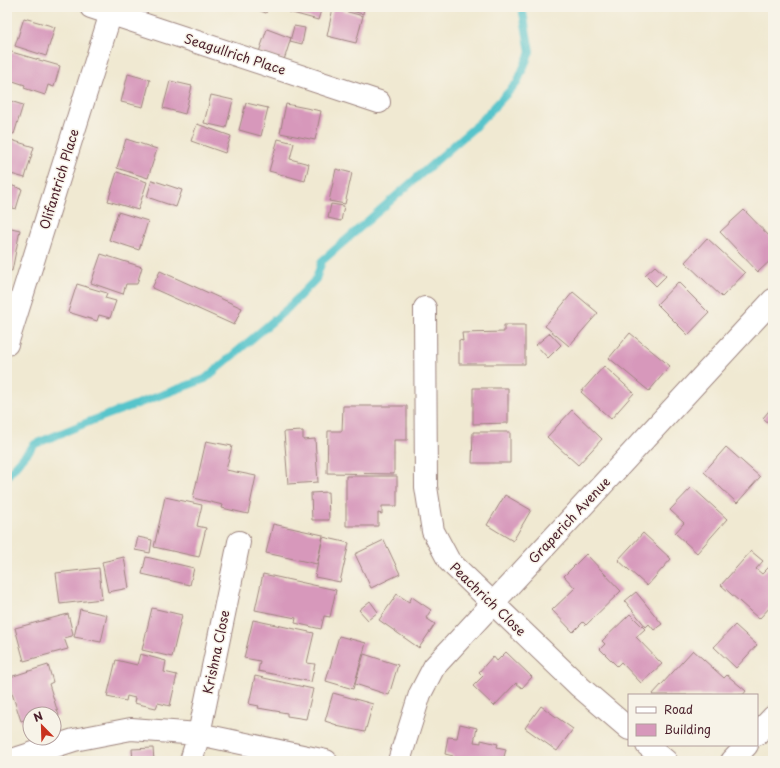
<svg xmlns="http://www.w3.org/2000/svg" width="780" height="768" viewBox="0 0 780 768" font-family="'Playpen Sans',sans-serif">
	<rect width="100%" height="100%" fill="#f7f3e8"/>
	<filter id="ink" filterUnits="userSpaceOnUse"><feTurbulence type="fractalNoise" baseFrequency=".025" numOctaves="2"/><feDisplacementMap in="SourceGraphic" scale="8" xChannelSelector="R" yChannelSelector="G"/><feConvolveMatrix kernelMatrix="1 2 1 2 8 2 1 2 1" color-interpolation-filters="sRGB"/></filter>
	<filter id="wash" filterUnits="userSpaceOnUse"><feTurbulence type="fractalNoise" baseFrequency=".012" numOctaves="4" result="noise"/><feDisplacementMap in="SourceGraphic" scale="16" xChannelSelector="R" yChannelSelector="G"/><feGaussianBlur stdDeviation="0.9" result="paint"/><feColorMatrix in="noise" values="0 0 0 0 0 0 0 0 0 0 0 0 0 0 0 0 0 1.4 0 .05"/><feComposite in="paint" operator="in"/></filter>
	<g filter="url(#wash)">
		<rect width="100%" height="100%" fill="#f0e9d2"/>
		<g fill="none" stroke-linecap="round" stroke-linejoin="round">
			<path stroke="#56c4cb" stroke-width="8" d="M7,476l28,-32 56,-23 114,-42 82,-70 29,-30 6,-18 155,-136 40,-42 13,-31 -8,-45"/>
		</g>
		<g id="blocks">
			<path fill="#d798bb" d="M250,7h18l-2,6z
				M290,7h32l-4,13 -29,-8z
				M338,7h26l-1,7z
				M333,8l30,8 -7,27 -29,-7z
				M24,18l31,9 -9,29 -31,-10z
				M294,26l11,2 -3,16 -12,-3z
				M267,29l24,9 -7,22 -25,-8z
				M8,51l52,15 -6,21 -6,-2 -3,10 -21,-7 1,-3 -18,-6z
				M128,74l22,6 -7,27 -22,-5z
				M170,81l22,5 -7,28 -22,-6z
				M211,95l22,5 -7,28 -22,-5z
				M7,100l16,5 -9,29 -7,-2z
				M246,103l22,5 -7,28 -22,-6z
				M286,104l35,7 -6,29 -35,-7z
				M197,124l34,12 -6,17 -34,-12z
				M126,139l31,10 -9,29 -31,-10z
				M278,139l16,4 -4,16 19,5 -4,17 -36,-10z
				M11,140l23,7 -9,31 -14,-4 -3,8 -1,-30z
				M336,169l16,4 -7,31 -16,-3z
				M117,172l30,10 -9,28 -30,-9z
				M152,180l30,10 -6,17 -29,-10z
				M7,184l15,5 -6,20 -6,-2 -3,7z
				M331,204l13,2 -3,15 -13,-3z
				M744,210l29,30v18l-15,14 -38,-40z
				M118,212l30,9 -9,29 -30,-10z
				M7,227l13,3 -8,41 -5,-1z
				M707,238l38,35 -23,24 -37,-35z
				M101,254l41,13 -5,17h-11l-3,10 -32,-11z
				M655,266l11,10 -10,10 -11,-11z
				M160,271l82,37 -8,17 -82,-37z
				M678,282l31,31 -21,22 -31,-31z
				M77,284l30,9 -2,5 11,3 -6,17 -11,-3 -2,6 -29,-9z
				M573,292l25,21 -29,33 -24,-20z
				M504,325h21v39h-66v-24l4,1 -1,-8 42,-1z
				M550,333l11,12 -13,13 -12,-13z
				M630,333l40,33 -21,25 -40,-33z
				M604,366l30,27 -23,26 -30,-27z
				M473,388h35v35l-35,1z
				M343,406h64v34h-13v34l-67,-1 1,-42h14z
				M773,406v21l-10,-9z
				M572,410l30,29 -24,26 -31,-28z
				M303,431v9l12,-1 3,43 -30,2 -4,-52z
				M473,432h37v31h-38z
				M206,441l26,5 -6,24 30,6 -8,38 -26,-6 1,-3 -30,-7z
				M726,447l34,30 -23,26 -33,-31z
				M346,476h51v30h-15v8l-4,-1v13h-32z
				M692,487l35,32 -30,34 -22,-20 9,-10 -14,-13z
				M328,492l1,28h-17l-1,-27z
				M505,495l26,15 -18,31 -26,-16z
				M165,497l37,8 -5,21 9,2 -7,29 -45,-10z
				M273,524l50,11 -6,29 -51,-11z
				M643,533l28,26 -24,27 -29,-26z
				M138,537l14,3 -2,13 -15,-3z
				M323,537l26,6 -9,39 -25,-5z
				M384,540l16,34 -29,14 -16,-34z
				M751,551l12,10 -7,8 6,5 11,-11v41l-14,15 -38,-34z
				M586,554l35,37 -35,34 -3,-3 -10,10 -21,-22 23,-22 -11,-12z
				M124,557l5,31 -21,4 -6,-30z
				M146,557l48,11 -4,17 -48,-11z
				M99,568l3,31 -42,5 -4,-31z
				M263,574l73,16 -6,27 -6,-1 -3,13 -26,-6 1,-5 -41,-8z
				M636,592l26,32 -8,6 -5,-6 -3,3 -21,-26z
				M397,594l12,8 3,-5 19,13 -5,8 9,6 -16,24 -40,-28z
				M370,601l8,11 -10,8 -9,-10z
				M152,608l30,7 -10,42 -30,-7z
				M80,609l27,6 -6,27 -27,-5z
				M68,614l5,20 -1,2 -8,2 4,11 -44,12 -9,-33z
				M630,614l15,15 -9,8 26,27 -21,19 -20,-21 -4,4 -17,-17 5,-5 -3,-3z
				M253,620l61,13 -7,30 8,1 -4,18 -53,-11 2,-10 -16,-3z
				M735,625l22,20 -21,23 -22,-21z
				M339,636l27,7 -13,46 -27,-8z
				M693,650l31,28 3,-3 19,16 -3,4h-91z
				M506,652l26,25 -10,11 -6,-5 -22,23 -21,-20 10,-10 -4,-4 14,-16 4,5z
				M140,654l26,7 -2,11 13,3 -7,31 -12,-3 -2,5 -22,-5 1,-5 -8,-2 -1,5 -19,-4 9,-37 21,5z
				M364,654l34,11 -9,30 -34,-11z
				M48,665l5,17 -4,2 10,32 -5,1v-3h-24v4l-9,3 -14,-43z
				M255,676l58,13 -7,30 -19,-3v-3l-29,-5 1,-2 -10,-2z
				M333,693l40,11 -8,28 -29,-6 1,-1 -12,-4z
				M541,706l32,23 -16,22 -32,-23z
				M460,724l17,4 -3,14 7,1v-3l17,4 -1,3 9,2 -3,12h-51l1,-5 -8,-2 3,-17 9,1z
				M153,748l1,13h-21l-1,-12z"/>
		</g>
	</g>
	<g filter="url(#ink)">
		<use href="#blocks" fill-opacity="0" stroke="#9d847e" stroke-width="1"/>
		<g fill="none" stroke-linecap="round" stroke-linejoin="round">
			<g stroke="#9d847e" stroke-width="24">
				<path id="minor" d="M91,7l288,95
					M425,308l1,179 7,44 16,30 131,126 49,42
					M7,344l104,-331
					M647,745l19,16
					M9,761l65,-21 57,-11 68,5 127,27
					M191,761l8,-27 40,-192
					M399,761l21,-67 14,-27 339,-367"/>
			</g>
			<g stroke="#9d847e" stroke-width="24">
				<path id="tertiary" d="M757,734l16,-17
					M732,761l15,-16"/>
			</g>
			<use href="#minor" stroke="#fff" stroke-width="22"/>
			<use href="#tertiary" stroke="#fff" stroke-width="22"/>
		</g>
	</g>
	<g text-anchor="middle" stroke-width="3" stroke-linejoin="round" paint-order="stroke">
		<g font-size="13" fill="#4a1f2b" stroke="#f7f3e8">
			<text transform="translate(235 54) rotate(18)" y="5">Seagullrich Place</text>
			<text transform="translate(59 179) rotate(-73)" y="5">Olifantrich Place</text>
			<text transform="translate(569 520) rotate(-47)" y="5">Graperich Avenue</text>
			<text transform="translate(488 599) rotate(44)" y="5">Peachrich Close</text>
			<text transform="translate(216 652) rotate(-78)" y="5">Krishna Close</text>
		</g>
	</g>
	<rect width="780" height="768" fill="none" stroke="#f7f3e8" stroke-width="24"/>
	<rect x="628" y="694" width="130" height="52" fill="#f7f3e8" stroke="#b29e9c"/>
	<rect x="636" y="707" width="20" height="6" fill="#ffffff" stroke="#b29e9c"/>
	<text x="664" y="714" font-size="12" fill="#4a1f2b">Road</text>
	<rect x="636" y="724" width="20" height="12" fill="#d798bb" stroke="#b29e9c"/>
	<text x="664" y="734" font-size="12" fill="#4a1f2b">Building</text>
	<g transform="translate(42 726) rotate(337)"><circle r="19" fill="#f7f3e8" stroke="#b29e9c"/>
	<path d="M0-3L7 15L0 10L-7 15Z" fill="#c8321e"/>
	<text y="-6" font-size="11" font-weight="bold" text-anchor="middle" fill="#4a1f2b">N</text>
	</g>
</svg>
